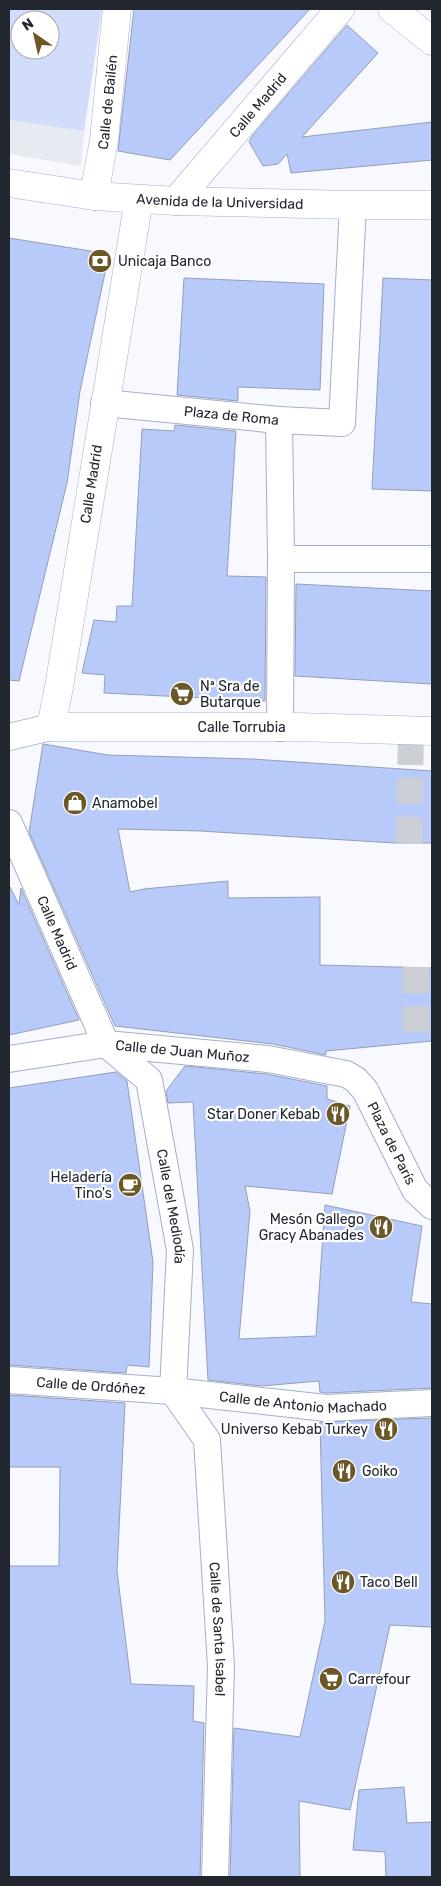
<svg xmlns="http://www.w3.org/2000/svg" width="441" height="1886" viewBox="0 0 441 1886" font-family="Rubik,sans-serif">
	<rect width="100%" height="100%" fill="#f7f9ff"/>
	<path fill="#e8eaf1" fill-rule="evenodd" d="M9,9h93l-18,122 -3,35 -72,-12zM20,20h30v30h-30z"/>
	<path fill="#d1ddfb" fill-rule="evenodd" d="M9,9h93l-18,122 -75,-11zM20,20h30v30h-30z"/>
	<path fill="#b8cafa" stroke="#949eb7" d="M134,9h176l-140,151 -52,-9z
		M347,25l31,28 -76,84 130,-15v38l-141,13 -4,-19 -9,10 -15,2 -14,-24 3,-6z
		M9,238l100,16 -29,137 -13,92 -48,198 -10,-1z
		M184,278l140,6 -4,106 -82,-3v14l-61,-6z
		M383,278l49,2v211l-60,-2z
		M175,425l61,6 -9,145 39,1 -1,124 -161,-8 1,-18 -23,-2 12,-53 22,2 1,-16h15l10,-177 32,2z
		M296,584l136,7v93l-137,-8z
		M43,744l65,11 144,4 180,12v72h-38l-194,-12 -82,-2 12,63 14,-3 84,-8v17l92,-1v68l112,3v73l-106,10v4l-53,-11 -158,-18 -86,-194z
		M9,885l10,20 2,-17 58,132 -70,15z
		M185,1066l81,8 61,12v13l23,7 -18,88 -87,-8 5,25 -11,128 77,-3 9,-131 97,21 -11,76 21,2v84l-106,5 -6,-1 -1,-11 -58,5 -53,-6 -15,-278 -25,1 -2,-12z
		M116,1072l11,9 26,181 -4,105 -22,-2 -1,8 -117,-8v-277z
		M9,1395l116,8 -8,168 14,113 63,2 -1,35 11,2 -4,154h-191v-311h50l1,-99h-51z
		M432,1418v209l-42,-2 -40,185 -51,-9 1,76h-70l4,-149 66,9 25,-116 -5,-199z
		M404,1787l3,36 25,-1v55h-46l-1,-25 -32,-2 6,-60z"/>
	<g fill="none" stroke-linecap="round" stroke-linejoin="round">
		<path stroke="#cccfd5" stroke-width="26" stroke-dasharray="26 13" stroke-linecap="butt" d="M409,843l2,-113
			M416,967v75"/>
		<g stroke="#a5afc8" stroke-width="28">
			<g id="pedestrian">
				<path id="s1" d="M104,403l175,17 2,139h151"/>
				<path d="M279,420l63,3 11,-218"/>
				<path d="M280,728l1,-169"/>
				<path d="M9,737l42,-10"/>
				<path id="s2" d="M9,823l97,221 43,36 31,170 -7,141"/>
				<path id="s3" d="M9,1059l97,-15 162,15 78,15 9,5 10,11 50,100 17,16"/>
				<path id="s4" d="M9,1380l164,11 153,17 106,-5"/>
				<path id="s5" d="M173,1391l34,49 14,226 -6,211"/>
			</g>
		</g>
		<g stroke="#a5afc8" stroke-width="29">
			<g id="minor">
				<path d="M392,9l40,32"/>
				<path id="s6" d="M94,196l10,-56 13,-131"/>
				<path id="s7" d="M139,199l-80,488 -8,40h246l135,4"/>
				<path id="s8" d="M176,201l164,-192"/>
			</g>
		</g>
		<g stroke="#a5afc8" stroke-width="29">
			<g id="secondary">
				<path id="s9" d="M9,183l85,13 82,5 177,4h79"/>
			</g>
		</g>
		<use href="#pedestrian" stroke="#fff" stroke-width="26"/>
		<use href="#minor" stroke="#fff" stroke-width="28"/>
		<use href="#secondary" stroke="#fff" stroke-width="28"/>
	</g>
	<defs>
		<g id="bank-disc" transform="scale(1.25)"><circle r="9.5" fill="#6b5826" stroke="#fff"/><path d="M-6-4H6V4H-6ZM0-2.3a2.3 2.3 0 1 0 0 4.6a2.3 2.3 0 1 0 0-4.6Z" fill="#fff"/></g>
		<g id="supermarket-disc" transform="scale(1.25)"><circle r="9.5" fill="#6b5826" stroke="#fff"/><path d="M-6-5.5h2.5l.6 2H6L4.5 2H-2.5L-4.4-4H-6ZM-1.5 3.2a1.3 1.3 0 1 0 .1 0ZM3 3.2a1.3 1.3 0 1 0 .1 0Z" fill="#fff"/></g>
		<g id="shop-disc" transform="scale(1.25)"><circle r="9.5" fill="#6b5826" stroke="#fff"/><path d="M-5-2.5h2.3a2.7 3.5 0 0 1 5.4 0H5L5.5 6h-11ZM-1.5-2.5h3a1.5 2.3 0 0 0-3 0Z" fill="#fff"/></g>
		<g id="restaurant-disc" transform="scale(1.25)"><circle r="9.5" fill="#6b5826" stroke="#fff"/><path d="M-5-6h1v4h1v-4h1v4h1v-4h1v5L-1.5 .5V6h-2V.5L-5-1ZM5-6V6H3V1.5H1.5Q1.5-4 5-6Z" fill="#fff"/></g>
		<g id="cafe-disc" transform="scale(1.25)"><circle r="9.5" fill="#6b5826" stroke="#fff"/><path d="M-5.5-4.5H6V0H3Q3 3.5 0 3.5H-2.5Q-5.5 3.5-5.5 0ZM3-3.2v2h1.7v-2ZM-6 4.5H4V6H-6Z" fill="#fff"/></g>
	</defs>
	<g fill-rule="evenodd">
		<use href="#bank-disc" x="100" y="261"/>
		<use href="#supermarket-disc" x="182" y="694"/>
		<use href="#shop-disc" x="75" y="803"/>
		<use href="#restaurant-disc" x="338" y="1114"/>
		<use href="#cafe-disc" x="130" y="1185"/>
		<use href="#restaurant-disc" x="381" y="1227"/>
		<use href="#restaurant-disc" x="386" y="1429"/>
		<use href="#restaurant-disc" x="344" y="1471"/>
		<use href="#restaurant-disc" x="343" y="1582"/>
		<use href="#supermarket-disc" x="331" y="1679"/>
	</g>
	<g text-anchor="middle" stroke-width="4.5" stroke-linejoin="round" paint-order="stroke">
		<g font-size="14" fill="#22262f" stroke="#fff">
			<text dy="5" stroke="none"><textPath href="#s6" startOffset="95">Calle de Bailén</textPath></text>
			<text dy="5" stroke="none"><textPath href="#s8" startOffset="126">Calle Madrid</textPath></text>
			<text dy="5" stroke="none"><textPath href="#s9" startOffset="212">Avenida de la Universidad</textPath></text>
			<text dy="5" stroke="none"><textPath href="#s1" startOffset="128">Plaza de Roma</textPath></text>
			<text transform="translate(91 484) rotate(-81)" y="5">Calle Madrid</text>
			<text dy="5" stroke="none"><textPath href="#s7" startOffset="726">Calle Torrubia</textPath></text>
			<text dy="5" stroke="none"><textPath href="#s2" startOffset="120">Calle Madrid</textPath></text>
			<text dy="5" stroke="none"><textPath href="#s3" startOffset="175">Calle de Juan Muñoz</textPath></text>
			<text dy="5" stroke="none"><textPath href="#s3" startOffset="425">Plaza de París</textPath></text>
			<text dy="5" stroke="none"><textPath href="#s2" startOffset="426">Calle del Mediodía</textPath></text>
			<text dy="5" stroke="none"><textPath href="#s4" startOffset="82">Calle de Ordóñez</textPath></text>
			<text dy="5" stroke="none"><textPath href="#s4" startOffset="295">Calle de Antonio Machado</textPath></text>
			<text dy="5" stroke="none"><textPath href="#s5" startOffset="249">Calle de Santa Isabel</textPath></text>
		</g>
		<g font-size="14" fill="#22262f" stroke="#fff" text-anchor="start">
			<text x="118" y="266">Unicaja Banco</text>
			<text x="200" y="691">Nª Sra de<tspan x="200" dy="16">Butarque</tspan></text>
			<text x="92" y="808">Anamobel</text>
			<text x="320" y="1119" text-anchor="end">Star Doner Kebab</text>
			<text x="112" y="1182" text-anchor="end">Heladería<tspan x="112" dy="16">Tino's</tspan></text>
			<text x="364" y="1224" text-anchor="end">Mesón Gallego<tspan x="364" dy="16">Gracy Abanades</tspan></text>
			<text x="368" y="1434" text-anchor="end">Universo Kebab Turkey</text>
			<text x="362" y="1476">Goiko</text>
			<text x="360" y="1587">Taco Bell</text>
			<text x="348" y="1684">Carrefour</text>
		</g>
	</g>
	<rect width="441" height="1886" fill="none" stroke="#22262f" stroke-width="20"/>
	<g transform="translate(35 35) rotate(326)"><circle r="24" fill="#ffffff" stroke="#a7a8ac"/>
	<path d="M0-4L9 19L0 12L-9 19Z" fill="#6b5826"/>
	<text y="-8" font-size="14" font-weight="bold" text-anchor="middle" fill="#22262f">N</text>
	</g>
</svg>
